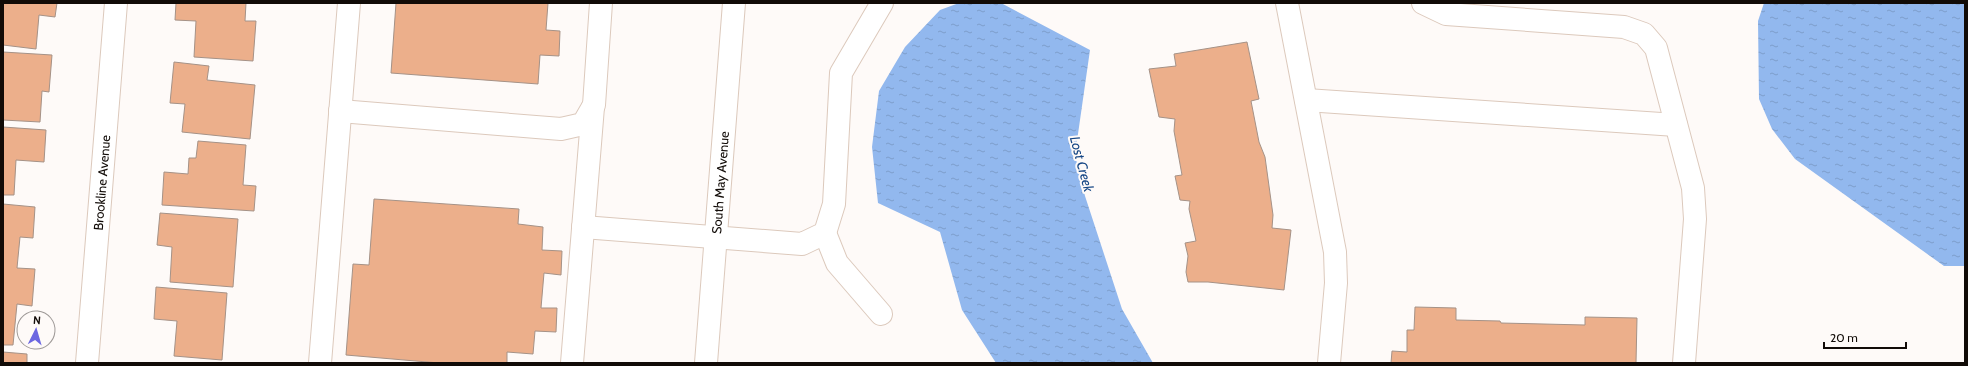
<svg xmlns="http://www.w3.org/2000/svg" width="1968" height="366" viewBox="0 0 1968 366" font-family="Cabin,sans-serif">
	<defs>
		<pattern id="water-ripples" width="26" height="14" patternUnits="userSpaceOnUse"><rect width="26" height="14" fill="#92b8ee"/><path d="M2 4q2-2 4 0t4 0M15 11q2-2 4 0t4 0" fill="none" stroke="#7d9dcb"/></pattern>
	</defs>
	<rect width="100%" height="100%" fill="#fefaf8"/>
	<path fill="url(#water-ripples)" d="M959,3h42l89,47 -15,105 10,41 37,113 31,54h-157l-34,-53 -22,-78 -62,-29 -6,-56 7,-56 26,-44 35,-37z
		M1764,3h201v263h-21l-149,-107 -23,-30 -13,-30 -1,-78z"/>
	<path fill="#ecaf8b" stroke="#a59287" d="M3,3h54l-2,14 -16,-2 -3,34 -33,-4z
		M176,3h70l-1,18h11l-3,40 -59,-4 2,-36 -21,-1z
		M396,3h152l-2,27 14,1 -1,25 -19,-1 -2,29 -147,-11z
		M1247,42l12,57 -8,2 8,41 6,15 8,58 -1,13 19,2 -7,60 -76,-8h-20l-2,-10 2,-16 -3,-13 11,-2 -7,-32 1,-8 -10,-1 -5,-24 7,-1 -8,-44 1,-12 -16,-2 -10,-48 27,-3 -2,-12z
		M3,52l49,3 -3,37 -7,-1 -2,31 -37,-2z
		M174,62l35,4 -2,14 48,5 -5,54 -68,-7 3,-28 -15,-1z
		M3,127l43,3 -2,32 -28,-2 -2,35h-11z
		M198,141l48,4 -3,40 13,1 -2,25 -92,-6 2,-33 24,2 1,-16h7z
		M374,199l145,10 -1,15 25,3 -1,23 20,1 -1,24 -17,-2 -3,35h16l-1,24 -21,-1 -2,23 -26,-2v11h-68l-93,-8 7,-91 16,1z
		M3,204l32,3 -2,31 -13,-1 -3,31 18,1 -3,37 -15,-2 -4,41h-10z
		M160,213l78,6 -5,68 -63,-5 2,-35 -15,-2z
		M156,287l71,6 -5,67 -48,-4 3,-35 -23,-2z
		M1415,307l41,1v12l44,1 1,2 84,2v-8l52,1 -1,45h-245l1,-12 15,1v-22h7z
		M3,352l24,2v9h-24z"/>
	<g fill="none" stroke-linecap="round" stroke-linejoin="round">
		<g stroke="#dcc9bc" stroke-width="24">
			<g id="minor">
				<path d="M1287,3l48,249 1,31 -7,80"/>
				<path d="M1423,3l23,11 178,13 20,7 12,14 37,140 2,31 -11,144"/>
				<path d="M1306,100l370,25"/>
				<path d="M340,111l221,18 22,-5 11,-19 7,-102"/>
				<path d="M583,227l219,17 23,-11 9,-29 7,-131 41,-70"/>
				<path d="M825,233l12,30 44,51"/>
				<path id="s1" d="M87,363l29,-360"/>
				<path d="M320,363l29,-360"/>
				<path d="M572,363l21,-256"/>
			</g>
		</g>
		<g stroke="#dcc9bc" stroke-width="24">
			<g id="major">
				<path id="s2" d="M706,363l28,-360"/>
			</g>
		</g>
		<use href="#minor" stroke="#fff" stroke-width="22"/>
		<use href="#major" stroke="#fff" stroke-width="22"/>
	</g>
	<g text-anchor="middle" stroke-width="4" stroke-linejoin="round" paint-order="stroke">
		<g font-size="13" fill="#110b07" stroke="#fefaf8">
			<text dy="5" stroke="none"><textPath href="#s1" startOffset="181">Brookline Avenue</textPath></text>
			<text dy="5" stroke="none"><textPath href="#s2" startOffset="181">South May Avenue</textPath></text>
		</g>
		<g font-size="14" font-style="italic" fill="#154685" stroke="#fefaf8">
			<text transform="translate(1082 164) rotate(75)" y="5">Lost Creek</text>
		</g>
	</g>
	<rect width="1968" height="366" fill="none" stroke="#110b07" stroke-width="8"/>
	<g transform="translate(36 330) rotate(5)"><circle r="19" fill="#fefaf8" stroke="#9f9a98"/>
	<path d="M0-3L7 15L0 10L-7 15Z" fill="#6c67e1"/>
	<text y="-6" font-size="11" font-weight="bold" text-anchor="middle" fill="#110b07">N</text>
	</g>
	<path d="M1824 342v6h82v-6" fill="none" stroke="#110b07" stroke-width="2"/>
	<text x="1830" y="342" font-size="12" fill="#110b07" stroke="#fefaf8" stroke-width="3" paint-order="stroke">20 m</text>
</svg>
